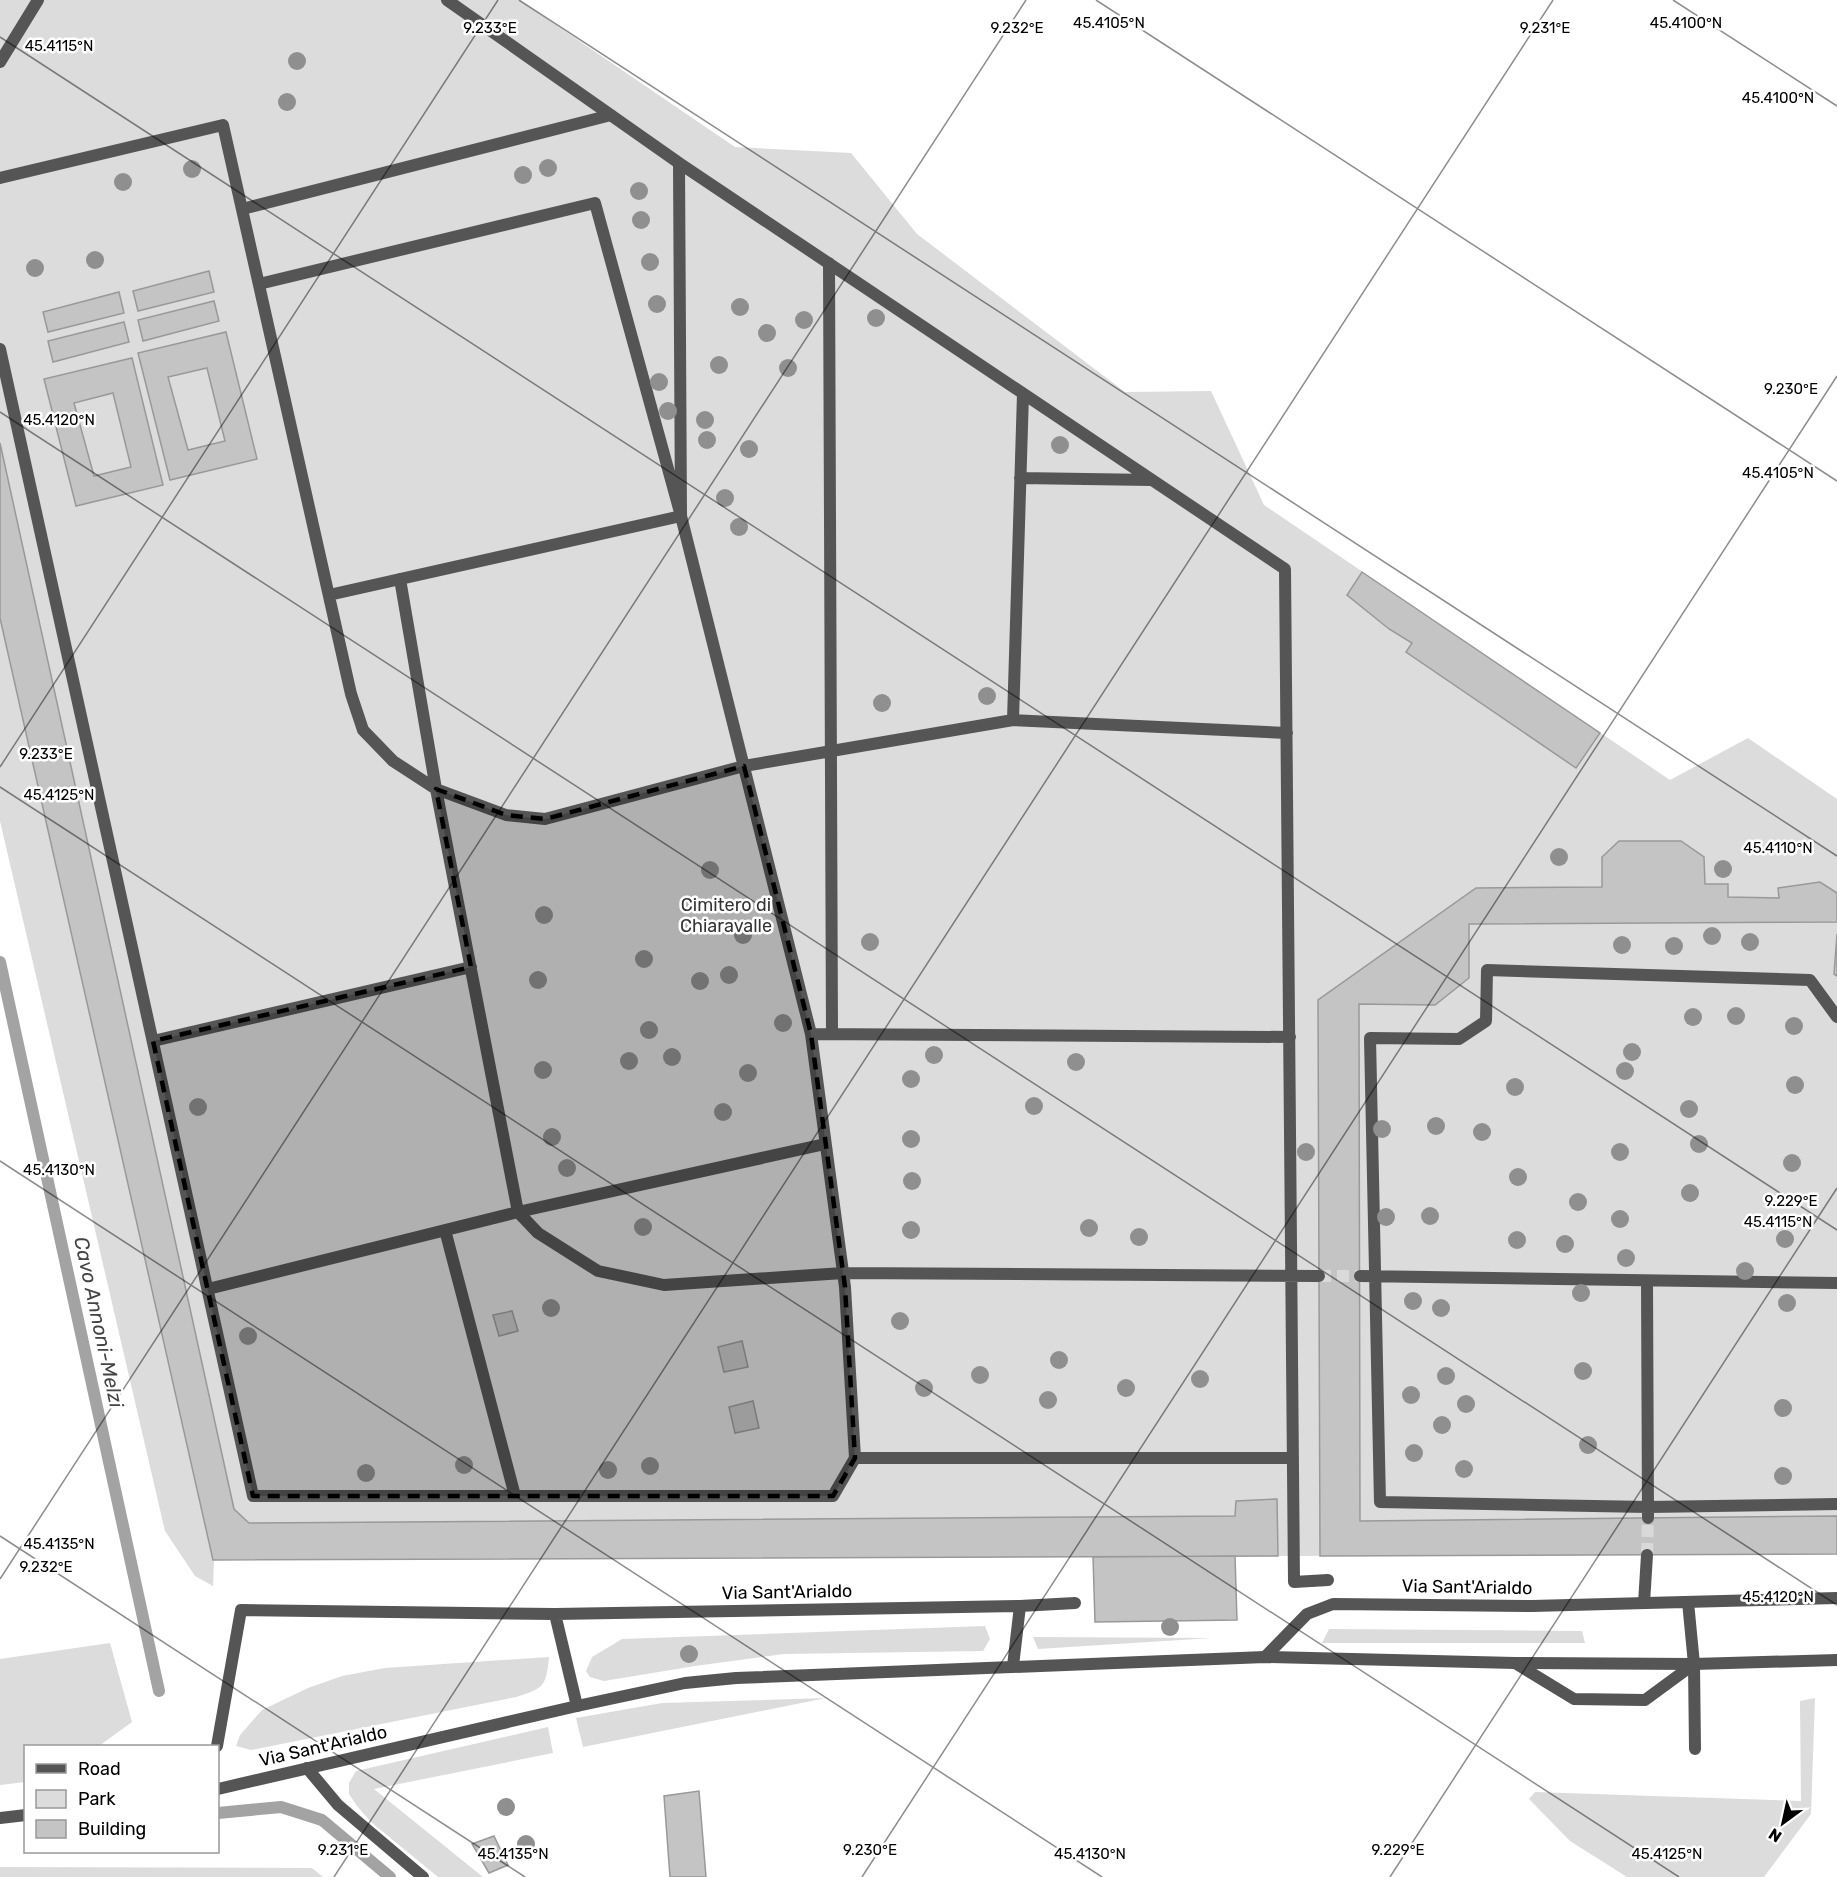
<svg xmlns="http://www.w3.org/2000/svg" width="1837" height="1877" viewBox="0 0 1837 1877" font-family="Rubik,sans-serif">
	<rect width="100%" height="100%" fill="#fff"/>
	<path fill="#dcdcdc" d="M0,0h519l216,147 116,6 66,81 208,158 86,-1 53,114 406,275 78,-42 89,61v755l-1623,6 -1,26 -18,-10 -30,-45 -165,-710z
		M985,1626l5,13 -7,12 -199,3 -89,12 -91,15 -14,-4 -4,-6 6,-14 30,-18z
		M1329,1629l253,2 3,12h-263z
		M1033,1637l179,1 -174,11z
		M110,1643l22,79 -33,24h-73l-1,36 -25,3v-126z
		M549,1657c-3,30 -5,31 -33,40l-265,53 -15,-4 4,-11 22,-25 46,-22 34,-12 43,-8z
		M826,1698l-243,49 -7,-29 86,-15z
		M1815,1698l-4,116 -47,63h-137l-57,-36 -41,-42 6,-7 266,9 -1,-100z
		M548,1727l5,26 -179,36 109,88h-45l-67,-55 -14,-16 -8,-12v-11l7,-12z
		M0,1867l312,1 11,9h-323z"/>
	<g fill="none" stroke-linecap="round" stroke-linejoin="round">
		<path stroke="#a3a3a3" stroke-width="12" d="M0,962l159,729
			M218,1813l63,-6 41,13 68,57"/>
	</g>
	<path fill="#c4c4c4" stroke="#999" stroke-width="1.5" fill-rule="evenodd" d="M209,271l5,21 -76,19 -5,-20z
		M119,292l5,21 -76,19 -5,-20z
		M214,301l5,20 -76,20 -5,-21z
		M124,322l5,20 -76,20 -5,-21z
		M226,332l31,127 -87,21 -32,-127zM207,368l18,73 -37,9 -20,-73z
		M132,358l31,127 -87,21 -32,-127zM113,393l18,74 -37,9 -20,-73z
		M0,443l234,1066 15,14 986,-7 1,-15 41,-2 1,57 -1065,4 -213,-942z
		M1362,572l238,161 -24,35 -170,-116 6,-9 -23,-14 -42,-34z
		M1619,841h62l23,16 1,27h23v13l51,1 -1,-10 42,-6 17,11v29l-368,2v54l-34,27 -76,-1 1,517 477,-5v38l-517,2 -2,-556 158,-112 126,-1v-30z
		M1837,934v42l-3,-2z
		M512,1311l6,20 -19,5 -6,-21z
		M742,1341l6,26 -24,5 -6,-25z
		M753,1401l6,27 -24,5 -6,-26z
		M1235,1556l2,64 -142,2 -2,-65z
		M699,1791l7,86h-36l-6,-81z
		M494,1836l14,29 -19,8 -17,-29z"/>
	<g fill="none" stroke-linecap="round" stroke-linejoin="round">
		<path stroke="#d9d9d9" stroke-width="12" stroke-dasharray="12 6" stroke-linecap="butt" d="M1319,1276h41
			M1647,1555l1,-37"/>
		<path stroke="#555" stroke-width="12" d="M1688,1602l6,62 1,85
			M555,1614l22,92
			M1265,1657l42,-43 26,-10 199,2 305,-8
			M1515,1663l59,36 71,1 49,-36
			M1013,1666l7,-60
			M217,1746l24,-136 314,4 465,-8 55,-3"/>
		<path stroke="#555" stroke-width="12" d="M447,0l232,163 606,406 9,1013 34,-2
			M0,62l38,-62
			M679,163l2,353 130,518 479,3
			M0,178l223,-53 128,569 12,36 30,31 43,28 70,26 39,4 199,-53 269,-46 274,13
			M242,209l369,-94
			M829,263l3,771
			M259,284l336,-81 86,313 -352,79
			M0,349l253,1147h580l22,-38h438
			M1020,478l131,2
			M400,579l36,210 82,423 20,21 60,38 66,14 179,-12 476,3
			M1013,720l10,-326
			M1837,1017l-27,-37 -323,-10 -1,51 -27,18 -89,-1 10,464 268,5 189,-3
			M811,1034l34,253 10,171
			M153,1041l318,-74
			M445,1230l70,266
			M1360,1276l477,7
			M1647,1281l1,237
			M208,1289l310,-77 307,-68
			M1644,1603l3,-48"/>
		<path stroke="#555" stroke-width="12" d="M307,1768l31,37 85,72"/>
		<path stroke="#555" stroke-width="12" d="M218,1789l359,-83 108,-23 51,-5 529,-21 250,6 179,1 143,-4
			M0,1818l26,-3"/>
	</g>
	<g fill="#8f8f8f">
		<circle cx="297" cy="61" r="9"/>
		<circle cx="287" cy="102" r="9"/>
		<circle cx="548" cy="168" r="9"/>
		<circle cx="192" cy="169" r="9"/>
		<circle cx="523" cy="175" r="9"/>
		<circle cx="123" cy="182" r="9"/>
		<circle cx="639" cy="191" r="9"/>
		<circle cx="641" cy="220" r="9"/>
		<circle cx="95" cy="260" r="9"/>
		<circle cx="650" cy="262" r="9"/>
		<circle cx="35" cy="268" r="9"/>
		<circle cx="657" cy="304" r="9"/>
		<circle cx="740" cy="307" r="9"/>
		<circle cx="876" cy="318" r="9"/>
		<circle cx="804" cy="320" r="9"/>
		<circle cx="767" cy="333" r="9"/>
		<circle cx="719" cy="365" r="9"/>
		<circle cx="788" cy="368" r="9"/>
		<circle cx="659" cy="382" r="9"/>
		<circle cx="668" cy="411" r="9"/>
		<circle cx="705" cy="420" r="9"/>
		<circle cx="707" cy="440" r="9"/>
		<circle cx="1060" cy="445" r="9"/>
		<circle cx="749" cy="449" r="9"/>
		<circle cx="725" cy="498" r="9"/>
		<circle cx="739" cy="527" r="9"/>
		<circle cx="987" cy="696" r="9"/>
		<circle cx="882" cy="703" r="9"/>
		<circle cx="1559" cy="857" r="9"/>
		<circle cx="1723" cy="869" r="9"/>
		<circle cx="710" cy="870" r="9"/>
		<circle cx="544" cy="915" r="9"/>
		<circle cx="743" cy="935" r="9"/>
		<circle cx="1712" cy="936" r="9"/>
		<circle cx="870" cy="942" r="9"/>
		<circle cx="1750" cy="942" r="9"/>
		<circle cx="1622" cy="945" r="9"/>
		<circle cx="1674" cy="946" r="9"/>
		<circle cx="644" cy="959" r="9"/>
		<circle cx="729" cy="975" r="9"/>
		<circle cx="538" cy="980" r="9"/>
		<circle cx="700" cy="981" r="9"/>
		<circle cx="1736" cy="1016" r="9"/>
		<circle cx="1693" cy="1017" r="9"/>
		<circle cx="783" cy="1023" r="9"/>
		<circle cx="1794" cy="1026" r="9"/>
		<circle cx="649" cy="1030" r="9"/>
		<circle cx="1632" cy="1052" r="9"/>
		<circle cx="934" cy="1055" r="9"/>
		<circle cx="672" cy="1057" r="9"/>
		<circle cx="629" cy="1061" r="9"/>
		<circle cx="1076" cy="1062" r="9"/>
		<circle cx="543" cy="1070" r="9"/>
		<circle cx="1625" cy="1071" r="9"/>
		<circle cx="748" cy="1073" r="9"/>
		<circle cx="911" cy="1079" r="9"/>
		<circle cx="1795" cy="1085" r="9"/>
		<circle cx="1515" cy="1087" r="9"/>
		<circle cx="1034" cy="1106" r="9"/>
		<circle cx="198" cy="1107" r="9"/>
		<circle cx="1689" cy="1109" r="9"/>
		<circle cx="723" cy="1112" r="9"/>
		<circle cx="1436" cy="1126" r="9"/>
		<circle cx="1382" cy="1129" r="9"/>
		<circle cx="1482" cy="1132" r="9"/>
		<circle cx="552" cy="1137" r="9"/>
		<circle cx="911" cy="1139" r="9"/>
		<circle cx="1699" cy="1144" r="9"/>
		<circle cx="1306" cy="1152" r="9"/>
		<circle cx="1620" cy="1152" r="9"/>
		<circle cx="1792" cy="1163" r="9"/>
		<circle cx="567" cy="1168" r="9"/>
		<circle cx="1518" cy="1177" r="9"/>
		<circle cx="912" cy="1181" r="9"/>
		<circle cx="1690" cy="1193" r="9"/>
		<circle cx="1578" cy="1202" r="9"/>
		<circle cx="1430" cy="1216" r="9"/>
		<circle cx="1386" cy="1217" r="9"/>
		<circle cx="1620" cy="1219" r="9"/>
		<circle cx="643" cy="1227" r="9"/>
		<circle cx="1089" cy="1228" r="9"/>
		<circle cx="911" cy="1230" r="9"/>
		<circle cx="1139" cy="1237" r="9"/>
		<circle cx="1785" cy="1239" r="9"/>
		<circle cx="1517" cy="1240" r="9"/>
		<circle cx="1565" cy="1244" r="9"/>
		<circle cx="1626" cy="1258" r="9"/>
		<circle cx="1745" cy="1271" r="9"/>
		<circle cx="1581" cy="1293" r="9"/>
		<circle cx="1413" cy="1301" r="9"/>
		<circle cx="1787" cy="1303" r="9"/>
		<circle cx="551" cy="1308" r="9"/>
		<circle cx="1441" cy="1308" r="9"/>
		<circle cx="900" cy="1321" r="9"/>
		<circle cx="248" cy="1336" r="9"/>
		<circle cx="1059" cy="1360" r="9"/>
		<circle cx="1583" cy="1371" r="9"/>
		<circle cx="980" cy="1375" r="9"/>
		<circle cx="1446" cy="1376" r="9"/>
		<circle cx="1200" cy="1379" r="9"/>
		<circle cx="924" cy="1388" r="9"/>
		<circle cx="1126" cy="1388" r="9"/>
		<circle cx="1411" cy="1395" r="9"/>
		<circle cx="1048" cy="1400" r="9"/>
		<circle cx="1466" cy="1404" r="9"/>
		<circle cx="1783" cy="1408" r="9"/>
		<circle cx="1442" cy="1425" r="9"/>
		<circle cx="1588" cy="1445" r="9"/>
		<circle cx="1414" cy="1453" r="9"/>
		<circle cx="464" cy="1465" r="9"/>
		<circle cx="650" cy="1466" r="9"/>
		<circle cx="1464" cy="1469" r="9"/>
		<circle cx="608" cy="1470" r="9"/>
		<circle cx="366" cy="1473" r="9"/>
		<circle cx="1783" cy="1476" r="9"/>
		<circle cx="1170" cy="1627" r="9"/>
		<circle cx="689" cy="1654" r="9"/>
		<circle cx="506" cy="1807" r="9"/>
		<circle cx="526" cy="1844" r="9"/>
	</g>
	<path fill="#000" fill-opacity="0.2" stroke="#000" stroke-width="4.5" stroke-dasharray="12 8" stroke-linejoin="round" d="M744,766l67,268 34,253 10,171 -22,38h-580l-100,-455 318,-74 -35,-178 70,26 39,4z"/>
	<path fill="none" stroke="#000" stroke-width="1.5" stroke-opacity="0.45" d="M519,0l1318,856M1096,0l741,481M1673,0l164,106M0,37l1837,1193M0,412l1837,1193M0,767l498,-767M0,787l1679,1090M0,1161l1102,716M0,1536l525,341M0,1579l1026,-1579M334,1877l1219,-1877M862,1877l975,-1501M1390,1877l447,-689"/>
	<g text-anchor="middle" stroke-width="5" stroke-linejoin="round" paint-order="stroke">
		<g font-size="18" fill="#333" stroke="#fff">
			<text x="726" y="911">Cimitero di<tspan x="726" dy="21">Chiaravalle</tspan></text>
		</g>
		<g font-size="18" fill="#000" stroke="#fff">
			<text transform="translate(1467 1587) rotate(1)" y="6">Via Sant'Arialdo</text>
			<text transform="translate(787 1592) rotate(-1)" y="6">Via Sant'Arialdo</text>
			<text transform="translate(323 1746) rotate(-13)" y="6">Via Sant'Arialdo</text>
		</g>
		<g font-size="20" font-style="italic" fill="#444" stroke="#fff">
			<text transform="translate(99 1322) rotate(78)" y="7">Cavo Annoni-Melzi</text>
		</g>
	</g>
	<g font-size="15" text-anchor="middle" fill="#000" stroke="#fff" stroke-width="5" stroke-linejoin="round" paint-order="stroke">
		<text x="1109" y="28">45.4105°N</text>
		<text x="1686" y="28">45.4100°N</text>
		<text x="490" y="33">9.233°E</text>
		<text x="1017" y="33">9.232°E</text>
		<text x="1545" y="33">9.231°E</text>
		<text x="59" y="51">45.4115°N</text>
		<text x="1778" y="103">45.4100°N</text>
		<text x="1791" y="394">9.230°E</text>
		<text x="59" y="425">45.4120°N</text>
		<text x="1778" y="478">45.4105°N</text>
		<text x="46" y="759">9.233°E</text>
		<text x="59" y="800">45.4125°N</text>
		<text x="1778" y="853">45.4110°N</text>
		<text x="59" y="1175">45.4130°N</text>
		<text x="1791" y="1206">9.229°E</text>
		<text x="1778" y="1227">45.4115°N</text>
		<text x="59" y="1549">45.4135°N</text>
		<text x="46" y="1572">9.232°E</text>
		<text x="1778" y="1602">45.4120°N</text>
		<text x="343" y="1855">9.231°E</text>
		<text x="870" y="1855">9.230°E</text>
		<text x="1398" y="1855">9.229°E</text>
		<text x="513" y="1859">45.4135°N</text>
		<text x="1090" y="1859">45.4130°N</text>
		<text x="1667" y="1859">45.4125°N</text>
	</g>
	<rect x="24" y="1745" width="195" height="108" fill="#ffffff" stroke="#999999" stroke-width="1.5"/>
	<rect x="36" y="1764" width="30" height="9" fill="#555555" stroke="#999999" stroke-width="1.5"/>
	<text x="78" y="1775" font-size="18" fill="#000000">Road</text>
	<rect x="36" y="1790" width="30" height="18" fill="#dcdcdc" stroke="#999999" stroke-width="1.5"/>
	<text x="78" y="1805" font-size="18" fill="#000000">Park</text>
	<rect x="36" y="1820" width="30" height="18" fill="#c4c4c4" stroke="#999999" stroke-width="1.5"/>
	<text x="78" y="1835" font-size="18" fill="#000000">Building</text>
	<g transform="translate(1783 1823) rotate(213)" stroke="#ffffff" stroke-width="4.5" paint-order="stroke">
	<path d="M0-4.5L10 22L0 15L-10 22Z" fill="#000000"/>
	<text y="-9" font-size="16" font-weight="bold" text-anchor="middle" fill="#000000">N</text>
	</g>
</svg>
